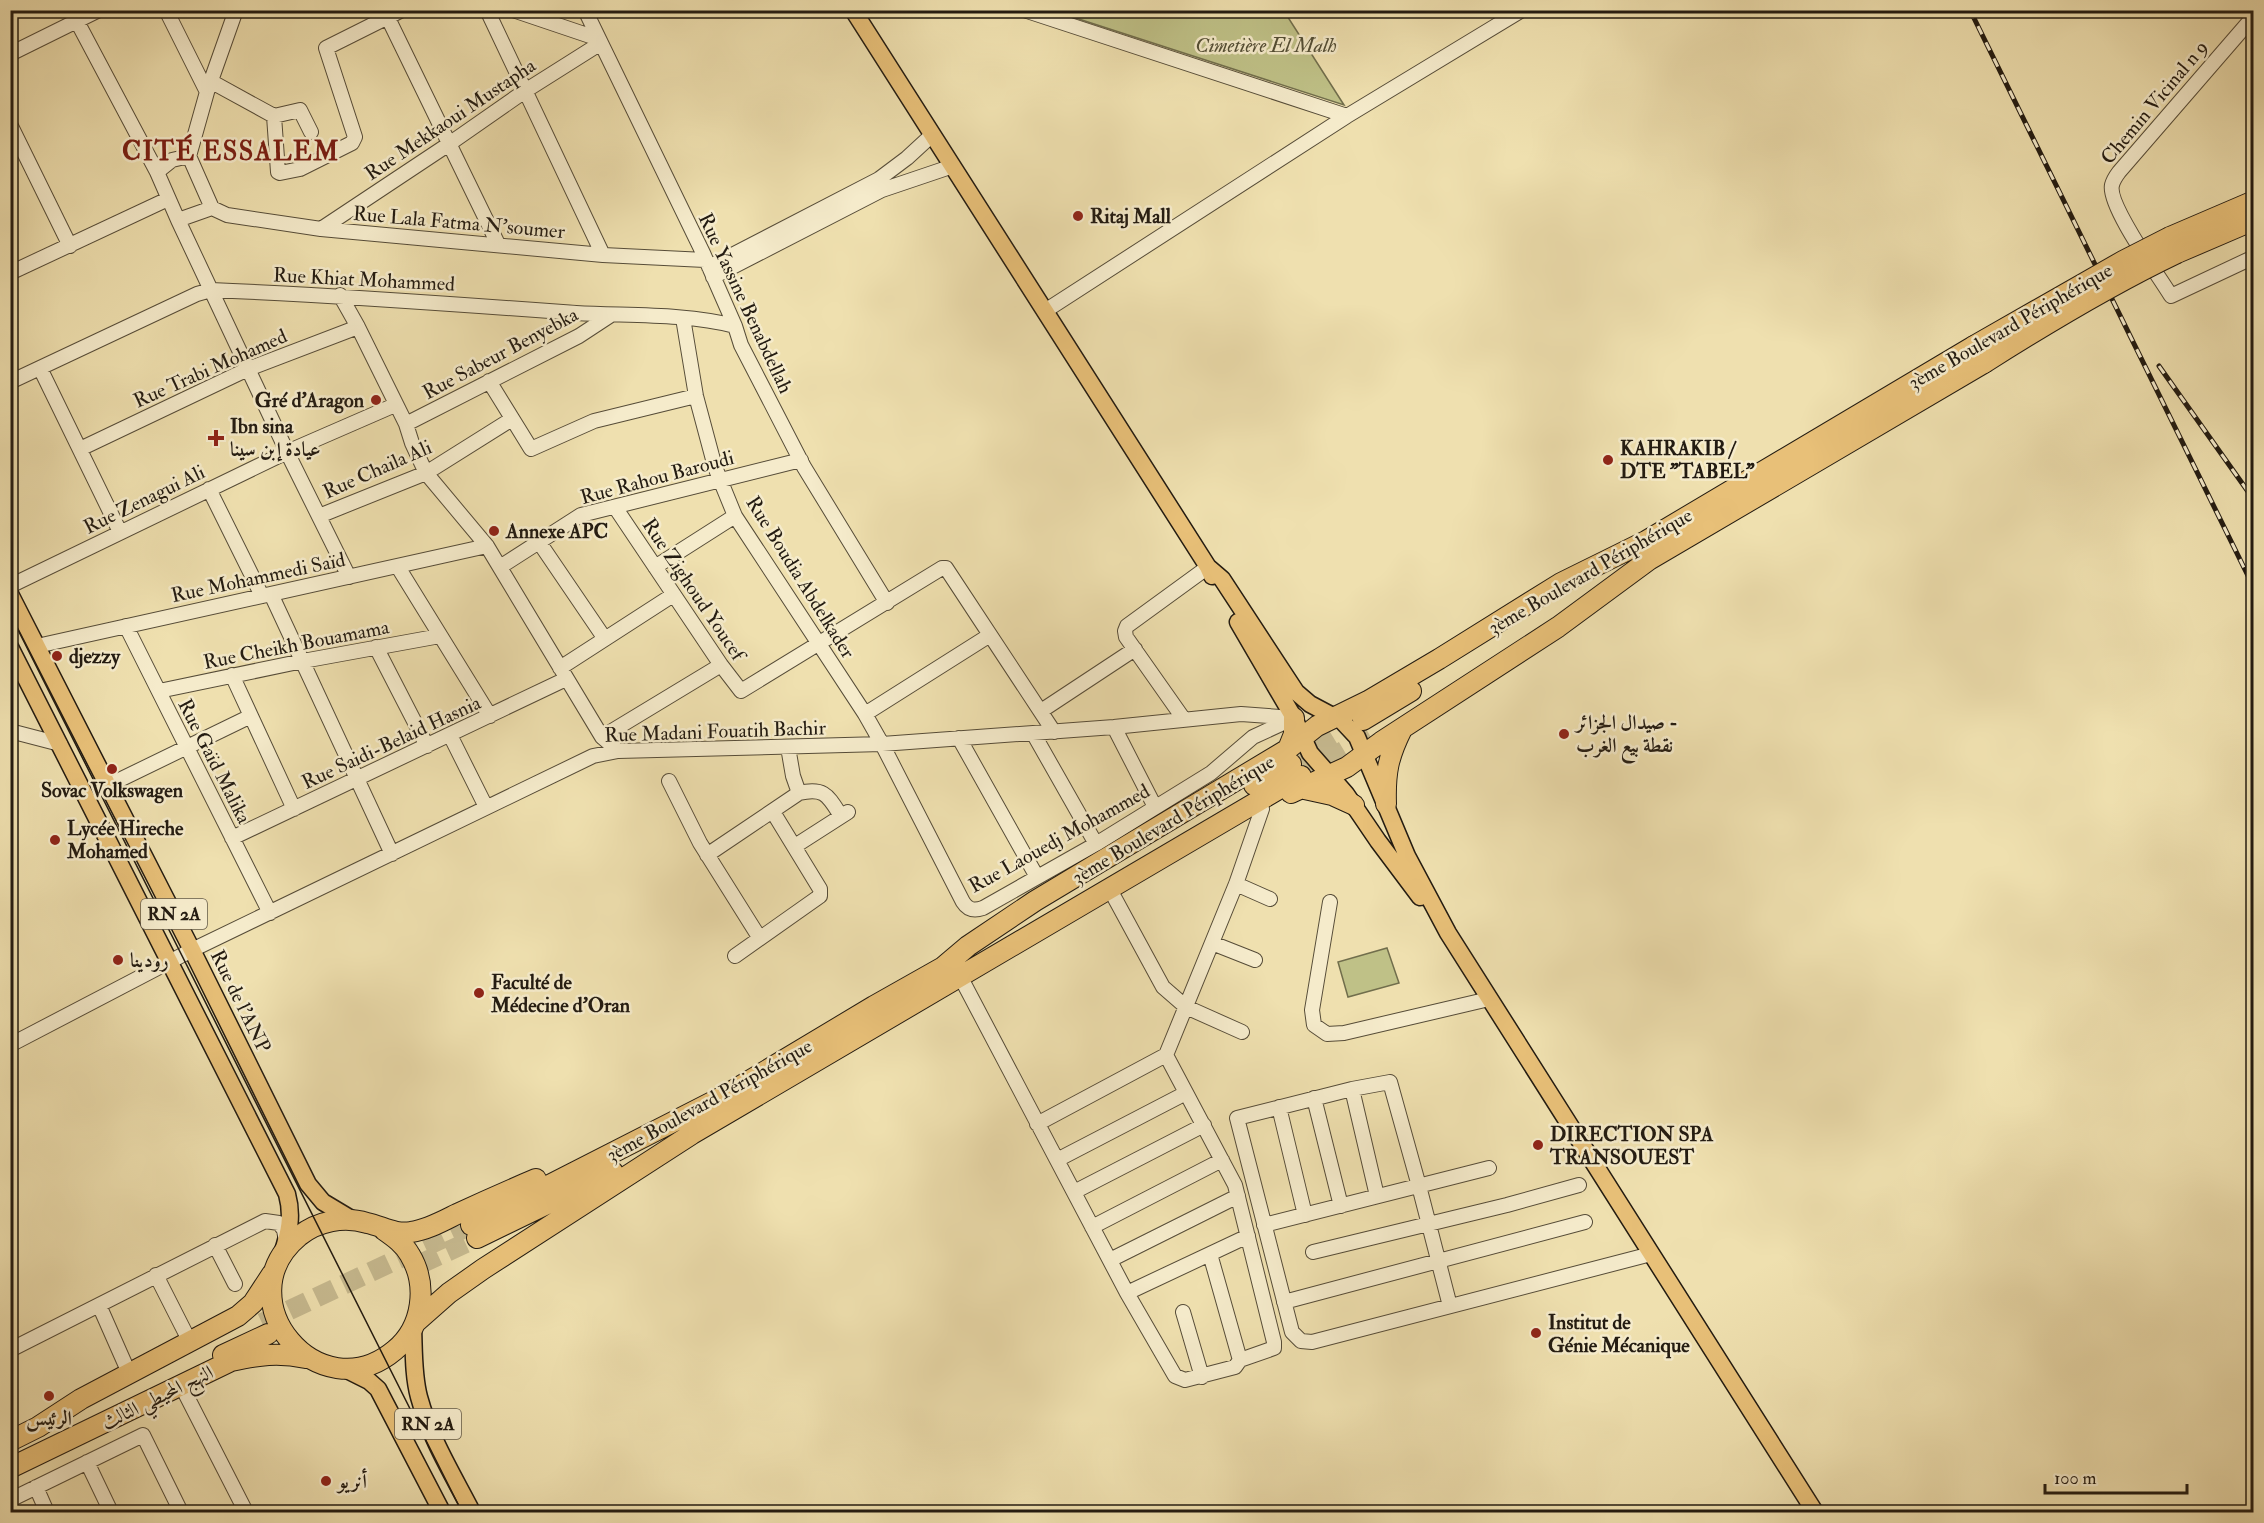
<svg xmlns="http://www.w3.org/2000/svg" width="2264" height="1523" viewBox="0 0 2264 1523" font-family="'IM FELL Double Pica',Amiri,serif">
	<rect width="100%" height="100%" fill="#efe0af"/>
	<filter id="stains"><feTurbulence type="fractalNoise" baseFrequency=".00333" numOctaves="4"/><feColorMatrix values="0 0 0 0 .2 0 0 0 0 .09 0 0 0 0 .02 0 0 0 .5 -.17"/></filter>
	<radialGradient id="worn" r=".72"><stop offset=".6" stop-color="#630" stop-opacity="0"/><stop offset="1" stop-color="#630" stop-opacity=".3"/></radialGradient>
	<path fill="#bfc187" stroke="#716e4c" stroke-width="1.5" d="M1054,11h230l60,94z
		M1387,948l12,35 -51,14 -10,-35z"/>
	<g fill="none" stroke-linecap="round" stroke-linejoin="round">
		<path stroke="#c6b98f" stroke-width="20" stroke-dasharray="20 10" stroke-linecap="butt" d="M1291,764l72,-44
			M1301,776l71,-42
			M420,1264l57,-26
			M262,1323l209,-98"/>
		<g stroke="#564c38" stroke-width="16">
			<path id="minor" d="M71,10l86,162
				M166,10l41,82
				M487,10l116,245
				M513,10l86,29
				M585,10l118,243 32,73 6,19 63,122 83,136
				M1024,10l323,106
				M2254,16l-135,156c-3,4 -6,9 -7,13 -5,20 47,91 59,111l83,-39
				M388,18l110,226
				M10,54l89,-44
				M212,82l62,34
				M10,124l60,122
				M311,132l-11,-22 -26,6 4,56 2,1 20,-4 52,-26 3,-6 -29,-89 76,-38
				M189,156l23,52 -34,12 -21,-48 15,-12z
				M189,156l18,-64 29,-82
				M212,208l15,7 94,14 282,26 102,5
				M178,220l111,236 60,121
				M321,229l128,-85 76,-53 76,-48
				M709,267l170,-88 28,-21 25,-23
				M10,273l158,-74
				M713,277l169,-87 71,-24
				M340,295l18,32 48,97 6,19 14,30 61,73 115,191 16,14
				M1045,311l302,-195 175,-106
				M683,318l13,78 19,71 20,49 130,198 17,30 81,158c5,8 11,9 20,6l113,-64 115,-71 42,-36 39,-18
				M40,368l80,164
				M489,381l42,68 63,-28 102,-25
				M10,382l187,-88 14,-4c122,5 243,14 365,23 52,3 108,0 159,13
				M406,424l173,-88 32,-21
				M80,449l168,-80 110,-42
				M209,489l53,107
				M615,507l106,158 20,26 201,-123h4l108,164
				M319,516l107,-43 86,-54
				M539,542l66,97
				M398,567l92,149
				M500,567l81,-52 220,-55
				M655,567l80,-51
				M10,586l277,-134 108,-47
				M271,594l121,260
				M126,626l144,287
				M37,646l450,-100
				M376,647l51,99
				M560,668l113,-73
				M232,675l62,134
				M159,691l144,-30 137,-25
				M1041,711l94,-62
				M865,714l125,-79
				M1183,718l-57,-81 -1,-6 2,-5 81,-59
				M1114,727l41,80
				M10,731l50,13
				M1033,733l63,111
				M450,735l36,72
				M602,737l119,-72
				M959,738l78,139
				M788,747l5,29 6,17c26,-6 29,3 42,23
				M669,781l31,62 59,94
				M109,785l142,-69
				M232,838l334,-159
				M795,846l53,-34
				M707,855l92,-62
				M1236,884l34,15
				M1113,895l50,92 23,20 56,25
				M1330,902l-18,108 2,15 13,9 17,-1 145,-34
				M1212,943l43,17
				M735,956l85,-60v-7l-47,-77
				M961,978l166,315 48,83 10,4 50,-13 5,-7 -30,-106
				M10,1045l182,-95 401,-194 25,-5 264,-7 232,-17 127,-13 53,4
				M1352,1089l25,107
				M1314,1098l27,108
				M1279,1107l26,108
				M1037,1124l129,-69
				M1057,1160l129,-67
				M1074,1192l130,-67
				M1264,1225l225,-57
				M1092,1227l130,-67
				M215,1245l20,39
				M1313,1252l194,-47 72,-20
				M1110,1260l128,-64
				M156,1275l34,67
				M1127,1293l121,-57
				M1284,1302l301,-80
				M99,1305l30,68
				M1450,1306l-31,-120 -29,-104 -38,7 -115,29 55,214 9,9 11,1 339,-88
				M1183,1312l19,65
				M10,1350l255,-129 14,2 5,7 2,11
				M1240,1360l34,-12v-6l-39,-157 -69,-130 70,-171 26,-75
				M181,1385l65,127
				M87,1462l24,50
				M36,1487l11,25
				M10,1500l133,-65 38,77"/>
		</g>
		<g stroke="#231b11" stroke-width="19">
			<path id="major" d="M853,10l355,557 4,9
				M1208,567l14,12 74,113 14,12 32,17 15,16 50,119 41,77 367,579
				M10,594l182,356 116,234 15,18 30,18
				M1238,622l56,96 16,35 36,41 32,47 42,56
				M10,647l277,547c6,22 2,39 -5,60
				M413,1327c1,23 0,48 6,70 11,41 34,78 53,115
				M343,1368l26,13 9,8 64,123"/>
		</g>
		<g stroke="#231b11" stroke-width="22">
			<path id="highway" d="M2170,237l84,-36
				M2177,253l77,-33
				M1642,564l342,-201
				M1363,720l48,-29
				M1288,749l6,-15v-16
				M1254,785l37,-21
				M1300,788l32,7 22,10
				M1291,793l56,-26 34,-25 177,-115 95,-70
				M1386,804c-1,-31 2,-47 16,-75
				M942,968l26,-22 67,-45 253,-152 29,-23 51,-25 71,-42 122,-76 85,-42 328,-195
				M471,1225l253,-129 150,-90 78,-44
				M384,1230c10,7 20,14 26,25 18,30 13,72 -15,95 -76,64 -172,-51 -96,-114 19,-15 45,-20 68,-13 15,3 28,12 44,9 16,-2 32,-11 46,-18 26,-12 53,-24 79,-35
				M477,1238l136,-66
				M415,1323l34,-30 34,-24 209,-135 609,-358
				M223,1355l45,-21
				M10,1441l28,-14 43,-28 157,-83 15,-13 19,-29
				M10,1468l221,-107c28,-6 47,-9 75,-3"/>
		</g>
		<use href="#minor" stroke="#f5ebcb" stroke-width="14"/>
		<use href="#major" stroke="#e8c078" stroke-width="16"/>
		<use href="#highway" stroke="#e8c078" stroke-width="20"/>
		<path stroke="#231b11" stroke-width="1.5" d="M10,614l452,898"/>
		<g stroke="#231b11" stroke-width="5">
			<path id="rail" d="M1970,10l284,578
				M2159,366l95,134"/>
		</g>
		<use href="#rail" stroke="#f5ebcb" stroke-width="3" stroke-dasharray="9" stroke-linecap="butt"/>
		<g stroke="#231b11" stroke-width="22" stroke-linecap="butt">
			<path id="highway-bridge" d="M1974,346l149,-85 47,-24
				M1984,363c63,-40 126,-78 193,-110"/>
		</g>
		<use href="#highway-bridge" stroke="#e8c078" stroke-width="20"/>
	</g>
	<g fill="#8f2418" stroke="#f5ebcb" stroke-width="2">
		<circle cx="1078" cy="216" r="6"/>
		<circle cx="376" cy="400" r="6"/>
		<path d="M213 429h6v6h6v6h-6v6h-6v-6h-6v-6h6z"/>
		<circle cx="1608" cy="460" r="6"/>
		<circle cx="494" cy="531" r="6"/>
		<circle cx="57" cy="656" r="6"/>
		<circle cx="1564" cy="734" r="6"/>
		<circle cx="112" cy="769" r="6"/>
		<circle cx="55" cy="840" r="6"/>
		<circle cx="118" cy="960" r="6"/>
		<circle cx="479" cy="993" r="6"/>
		<circle cx="1538" cy="1145" r="6"/>
		<circle cx="1536" cy="1333" r="6"/>
		<circle cx="49" cy="1396" r="6"/>
		<circle cx="326" cy="1481" r="6"/>
	</g>
	<g text-anchor="middle" stroke-width="5" stroke-linejoin="round" paint-order="stroke">
		<g fill="#f5ebcb" stroke="#625949" stroke-width="1.5">
			<rect x="141" y="899" width="66" height="30" rx="4.5"/>
			<rect x="395" y="1409" width="66" height="30" rx="4.5"/>
		</g>
		<g font-size="18" font-weight="bold" fill="#231b11">
			<text x="174" y="920">RN 2A</text>
			<text x="428" y="1430">RN 2A</text>
		</g>
		<g font-size="20" font-style="italic" fill="#524d34" stroke="#f5ebcb">
			<text x="1266" y="52">Cimetière El Malh</text>
		</g>
		<g font-size="20" fill="#231b11" stroke="#f5ebcb">
			<text transform="translate(2154 102) rotate(-50)" y="7">Chemin Vicinal n 9</text>
			<text transform="translate(450 119) rotate(-34)" y="7">Rue Mekkaoui Mustapha</text>
			<text transform="translate(459 222) rotate(5)" y="7">Rue Lala Fatma N'soumer</text>
			<text transform="translate(364 279) rotate(3)" y="7">Rue Khiat Mohammed</text>
			<text transform="translate(746 303) rotate(65)" y="7">Rue Yassine Benabdellah</text>
			<text transform="translate(2010 326) rotate(-30)" y="7">3ème Boulevard Périphérique</text>
			<text transform="translate(500 353) rotate(-28)" y="7">Rue Sabeur Benyebka</text>
			<text transform="translate(210 368) rotate(-24)" y="7">Rue Trabi Mohamed</text>
			<text transform="translate(377 469) rotate(-24)" y="7">Rue Chaila Ali</text>
			<text transform="translate(657 477) rotate(-15)" y="7">Rue Rahou Baroudi</text>
			<text transform="translate(144 499) rotate(-26)" y="7">Rue Zenagui Ali</text>
			<text transform="translate(1590 571) rotate(-30)" y="7">3ème Boulevard Périphérique</text>
			<text transform="translate(258 577) rotate(-12)" y="7">Rue Mohammedi Saïd</text>
			<text transform="translate(801 577) rotate(58)" y="7">Rue Boudia Abdelkader</text>
			<text transform="translate(694 589) rotate(56)" y="7">Rue Zighoud Youcef</text>
			<text transform="translate(296 644) rotate(-11)" y="7">Rue Cheikh Bouamama</text>
			<text transform="translate(715 731) rotate(-2)" y="7">Rue Madani Fouatih Bachir</text>
			<text transform="translate(391 742) rotate(-25)" y="7">Rue Saidi-Belaid Hasnia</text>
			<text transform="translate(215 761) rotate(63)" y="7">Rue Gaïd Malika</text>
			<text transform="translate(1173 819) rotate(-31)" y="7">3ème Boulevard Périphérique</text>
			<text transform="translate(1059 838) rotate(-29)" y="7">Rue Laouedj Mohammed</text>
			<text transform="translate(241 1001) rotate(64)" y="7">Rue de l'ANP</text>
			<text transform="translate(709 1100) rotate(-29)" y="7">3ème Boulevard Périphérique</text>
			<text transform="translate(157 1397) rotate(-26)" y="7">النهج المحيطي الثالث</text>
		</g>
		<g font-size="20" font-weight="bold" fill="#231b11" stroke="#f5ebcb" text-anchor="start">
			<text x="1090" y="223">Ritaj Mall</text>
			<text x="364" y="407" text-anchor="end">Gré d'Aragon</text>
			<text x="230" y="433">Ibn sina<tspan x="230" dy="23">عيادة إبن سينا</tspan></text>
			<text x="1620" y="455">KAHRAKIB /<tspan x="1620" dy="23">DTE "TABEL"</tspan></text>
			<text x="506" y="538">Annexe APC</text>
			<text x="69" y="663">djezzy</text>
			<text x="1576" y="729">صيدال الجزائر -<tspan x="1576" dy="23">نقطة بيع الغرب</tspan></text>
			<text x="112" y="797" text-anchor="middle">Sovac Volkswagen</text>
			<text x="67" y="835">Lycée Hireche<tspan x="67" dy="23">Mohamed</tspan></text>
			<text x="130" y="967">رودينا</text>
			<text x="491" y="989">Faculté de<tspan x="491" dy="23">Médecine d'Oran</tspan></text>
			<text x="1550" y="1141">DIRECTION SPA<tspan x="1550" dy="23">TRANSOUEST</tspan></text>
			<text x="1548" y="1329">Institut de<tspan x="1548" dy="23">Génie Mécanique</tspan></text>
			<text x="49" y="1425" text-anchor="middle">الرئيس</text>
			<text x="338" y="1488">أنريو</text>
		</g>
		<g font-size="26" font-weight="bold" letter-spacing="1.5" fill="#7a1f14" stroke="#f5ebcb">
			<text x="231" y="160">CITÉ ESSALEM</text>
		</g>
	</g>
	<rect width="2264" height="1523" fill="none" stroke="#efe0af" stroke-width="36"/>
	<rect x="12" y="12" width="2240" height="1499" fill="none" stroke="#231b11" stroke-width="3"/>
	<rect x="18" y="18" width="2228" height="1487" fill="none" stroke="#231b11" stroke-width="1.5"/>
	<path d="M2045 1484v9h142v-9" fill="none" stroke="#231b11" stroke-width="3"/>
	<text x="2054" y="1484" font-size="18" fill="#231b11" stroke="#f5ebcb" stroke-width="4.5" paint-order="stroke">100 m</text>
	<rect width="100%" height="100%" filter="url(#stains)"/>
	<rect width="100%" height="100%" fill="url(#worn)"/>
</svg>
